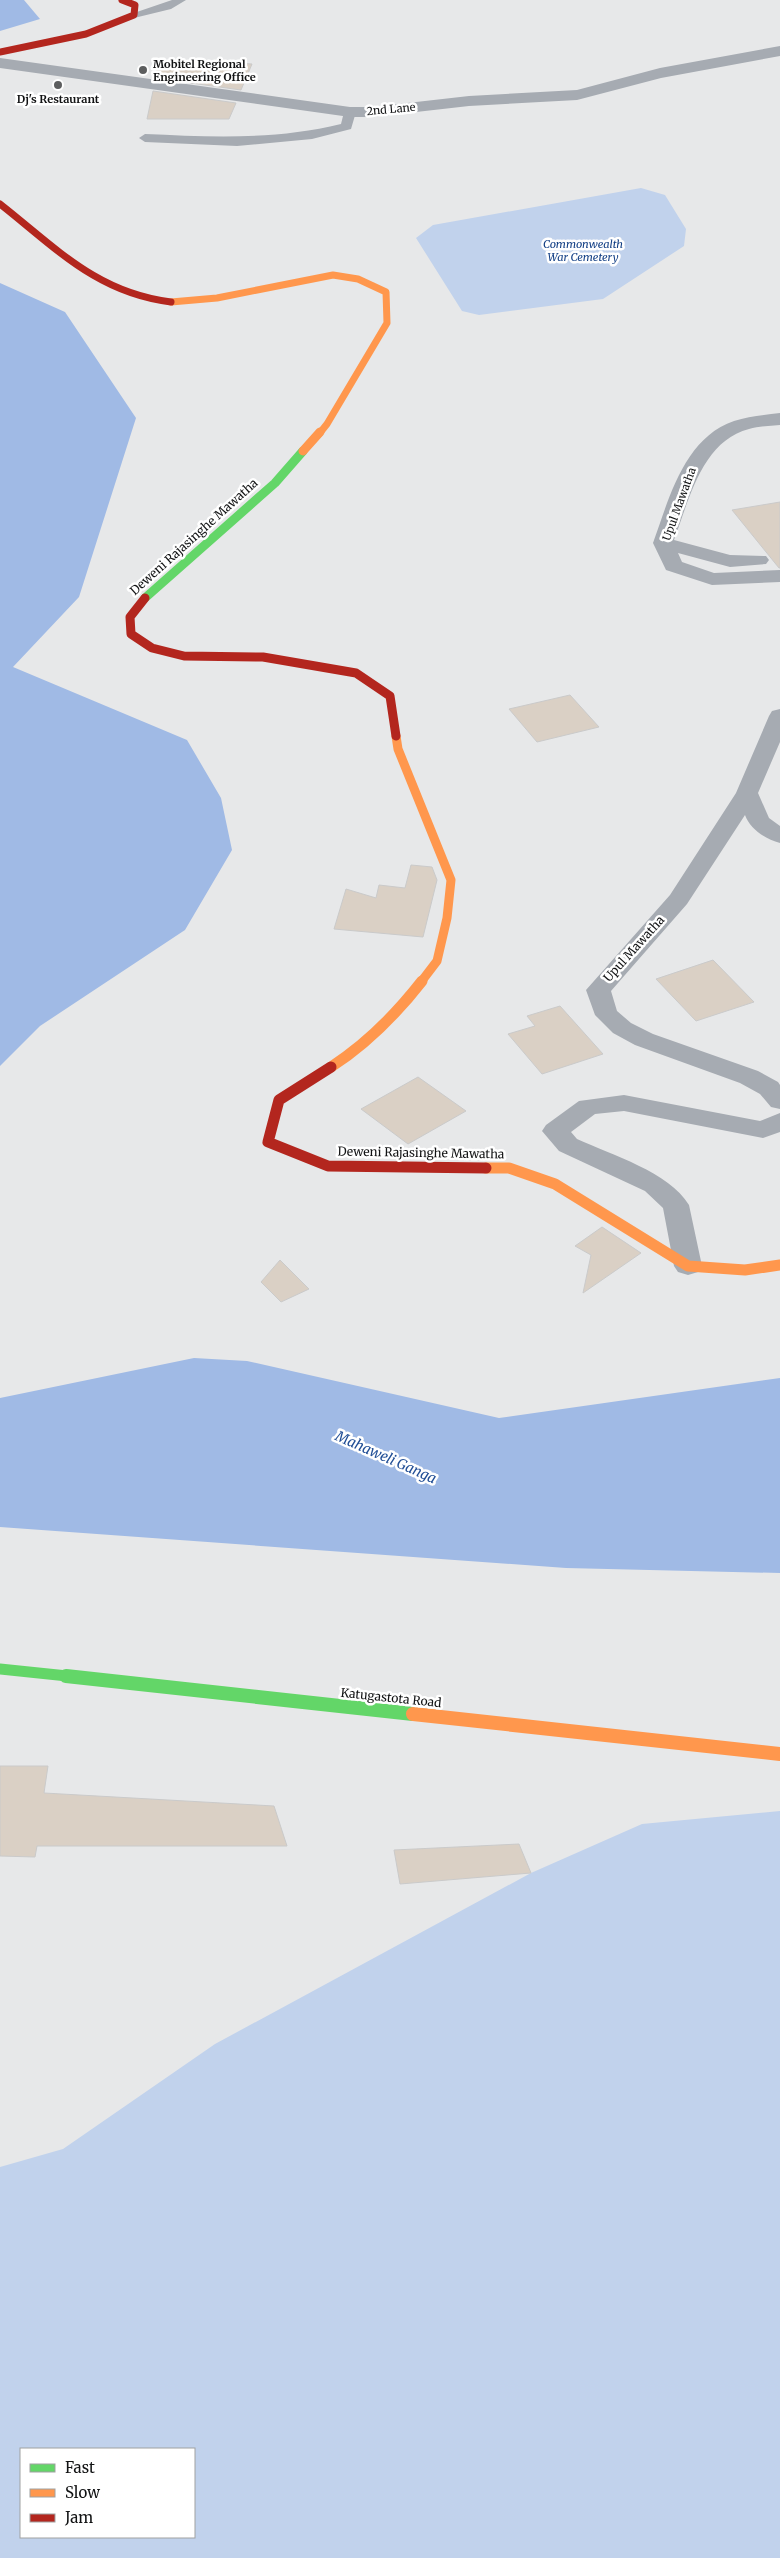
<svg xmlns="http://www.w3.org/2000/svg" width="780" height="2558" viewBox="0 0 780 2558" font-family="Merriweather,serif">
	<rect width="100%" height="100%" fill="#e7e8e9"/>
	<path fill="#c1d2ec" fill-rule="evenodd" d="M641,188l24,7 21,34 -2,17 -81,53 -124,16 -17,-4 -46,-73 17,-13z
		M780,1811v747h-780v-391l63,-18 152,-105 316,-171 111,-49zM194,2449v88h-173v-88z"/>
	<path fill="#a0bae5" d="M0,0h24l16,19 -40,12z
		M0,283l65,29 71,106 -57,179 -66,70 174,73 34,58 11,52 -47,80 -145,96 -40,40z
		M194,1358l53,3 252,57 281,-40v195l-214,-5 -566,-41v-129z"/>
	<path fill="#dad0c5" stroke="#cacaca" d="M205,61l47,3 -11,26 -86,-12 3,-14 44,4z
		M153,91l83,12 -7,16h-82z
		M780,502v66h-1l-47,-58z
		M570,695l29,32 -62,15 -28,-33z
		M411,865l21,2 5,13 -14,57 -89,-8 12,-40 30,9 3,-13 26,3z
		M713,960l41,42 -58,19 -40,-42z
		M560,1006l43,48 -61,20 -34,-40 27,-8 -8,-10z
		M418,1077l48,34 -58,33 -47,-35z
		M602,1227l39,26 -58,40 8,-38 -16,-9z
		M280,1260l29,29 -28,13 -20,-20z
		M0,1766h48l-4,27 230,13 13,40h-250l-2,11 -35,-1z
		M519,1844l12,29 -131,11 -6,-34z"/>
	<g fill="none" stroke-linecap="round" stroke-linejoin="round">
		<path fill="#a6abb2" fill-rule="evenodd" d="M172,0h14l-15,9 -37,9 -6,-3z
			M350,108l6,4 -5,17 -39,10 -75,7 -92,-4 -6,-4 6,-4c67,3 131,6 196,-10l3,-12z"/>
		<path fill="#a6abb2" fill-rule="evenodd" d="M780,46v10l-119,22 -84,22 -108,6 -97,11h-22l-350,-49v-10l350,49h22l97,-11 108,-6 83,-22z
			M780,413v12c-10,1 -21,1 -31,4 -47,12 -60,71 -75,111l56,15 36,1 3,4 -3,4 -36,3 -52,-14 4,9 32,11 66,-3v12l-68,3 -46,-15 -13,-27c16,-44 31,-105 81,-122 15,-5 31,-6 46,-8z
			M780,709v33l-22,51 11,25 11,8v17c-15,-4 -30,-14 -35,-28l-58,89 -76,87 6,20 14,12 22,11 105,37 20,11 2,3v24l-9,-2 -11,-13 -20,-11 -105,-38 -22,-12 -18,-18 -9,-25 84,-95 66,-102 33,-77 3,-5z
			M624,1095l136,26 20,-8v19l-17,6 -139,-27 -29,3 -24,18 6,7c35,16 92,33 112,66l13,61 -4,6 -10,3 -10,-3 -4,-6 -11,-58 -18,-17 -86,-40 -17,-20 4,-6 33,-24z"/>
		<path stroke="#63d668" stroke-width="9" d="M145,598l130,-115 28,-32"/>
		<path stroke="#63d668" stroke-width="11" d="M0,1669l77,8"/>
		<path stroke="#63d668" stroke-width="14" d="M66,1676l347,38"/>
		<path stroke="#ff974d" stroke-width="7" d="M171,302l46,-4 116,-23 25,4 28,13 1,31 -60,101 -8,10"/>
		<path stroke="#ff974d" stroke-width="9" d="M303,451l17,-19
			M396,736l2,13 53,131 -4,38 -10,43 -16,21"/>
		<path stroke="#ff974d" stroke-width="11" d="M331,1067c34,-22 66,-54 91,-86
			M486,1168h23l46,16 133,82 57,4 35,-5"/>
		<path stroke="#ff974d" stroke-width="14" d="M413,1714l367,40"/>
		<path stroke="#b3261e" stroke-width="7" d="M0,52l86,-18 48,-19 1,-10 -13,-5
			M0,204c56,44 97,89 171,98"/>
		<path stroke="#b3261e" stroke-width="9" d="M145,598l-15,19 1,17 21,14 32,8 79,1 93,16 34,23 6,40"/>
		<path stroke="#b3261e" stroke-width="11" d="M331,1067l-52,33 -11,42 60,24 158,2"/>
	</g>
	<g fill="#5d5e5f" stroke="#fff" stroke-width="2">
		<circle cx="143" cy="70" r="5"/>
		<circle cx="58" cy="85" r="5"/>
	</g>
	<g text-anchor="middle" stroke-width="5" stroke-linejoin="round" paint-order="stroke">
		<g font-size="11" font-weight="bold" fill="#121314" stroke="#fff" text-anchor="start">
			<text x="153" y="68">Mobitel Regional<tspan x="153" dy="13">Engineering Office</tspan></text>
			<text x="58" y="103" text-anchor="middle">Dj's Restaurant</text>
		</g>
		<g font-size="11" fill="#121314" stroke="#fff">
			<text transform="translate(391 109) rotate(-5)" y="4">2nd Lane</text>
			<text transform="translate(679 504) rotate(-70)" y="4">Upul Mawatha</text>
		</g>
		<g font-size="11" font-style="italic" fill="#113e84" stroke="#fff">
			<text x="583" y="248">Commonwealth<tspan x="583" dy="13">War Cemetery</tspan></text>
		</g>
		<g font-size="12" fill="#121314" stroke="#fff">
			<text transform="translate(194 537) rotate(-42)" y="4">Deweni Rajasinghe Mawatha</text>
			<text transform="translate(634 949) rotate(-48)" y="4">Upul Mawatha</text>
			<text transform="translate(421 1153) rotate(1)" y="4">Deweni Rajasinghe Mawatha</text>
			<text transform="translate(391 1698) rotate(6)" y="4">Katugastota Road</text>
		</g>
		<g font-size="14" font-style="italic" fill="#224f96" stroke="#fff">
			<text transform="translate(386 1457) rotate(24)" y="5">Mahaweli Ganga</text>
		</g>
	</g>
	<rect x="20" y="2448" width="175" height="90" fill="#ffffff" stroke="#a0a1a1"/>
	<rect x="30" y="2464" width="25" height="8" fill="#63d668" stroke="#a0a1a1"/>
	<text x="65" y="2473" font-size="15" fill="#121314">Fast</text>
	<rect x="30" y="2489" width="25" height="8" fill="#ff974d" stroke="#a0a1a1"/>
	<text x="65" y="2498" font-size="15" fill="#121314">Slow</text>
	<rect x="30" y="2514" width="25" height="8" fill="#b3261e" stroke="#a0a1a1"/>
	<text x="65" y="2523" font-size="15" fill="#121314">Jam</text>
</svg>
